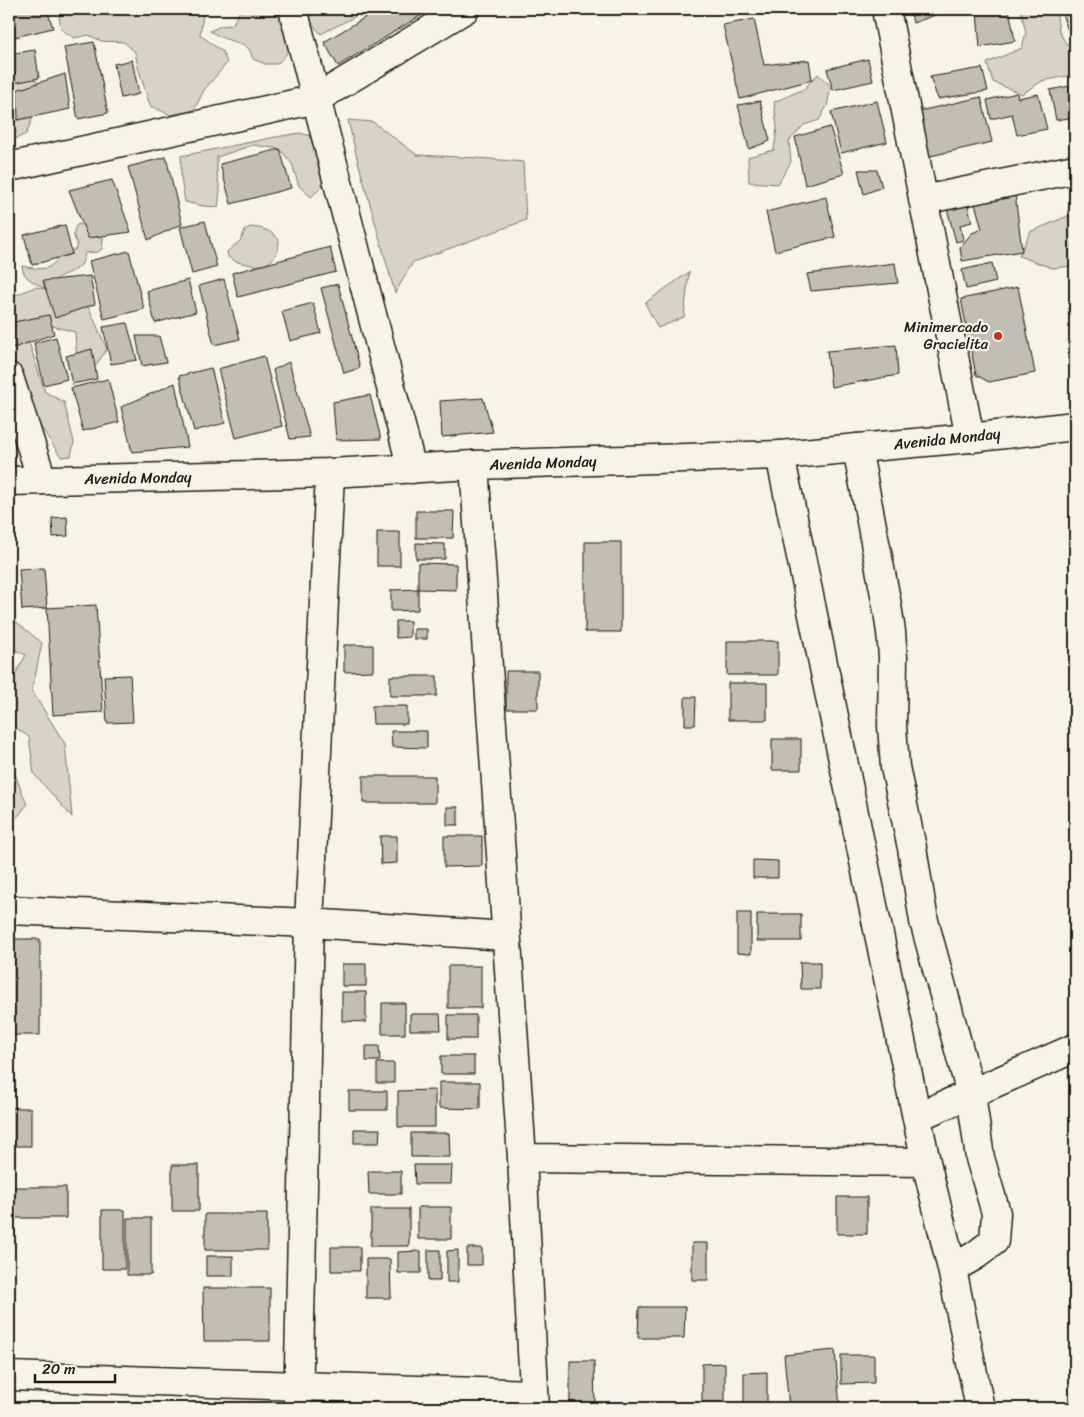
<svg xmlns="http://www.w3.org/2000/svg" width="1084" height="1417" viewBox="0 0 1084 1417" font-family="Sriracha,sans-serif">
	<rect width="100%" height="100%" fill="#f7f3e8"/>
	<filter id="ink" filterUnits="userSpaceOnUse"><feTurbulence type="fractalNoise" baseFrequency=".02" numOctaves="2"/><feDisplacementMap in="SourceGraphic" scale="10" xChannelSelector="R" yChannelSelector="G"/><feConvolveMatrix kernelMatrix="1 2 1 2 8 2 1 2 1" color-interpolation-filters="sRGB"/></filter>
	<g filter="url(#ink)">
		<path fill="#d7d3cb" stroke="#7a7874" d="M81,9h121l1,6 -3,20 23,17 4,11 -23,27 -10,20 -23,5 -21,-9 -12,-39 -3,-15 -11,-10 -23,-1 -12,-6 -15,3 -13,-9 -2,-13z
			M241,9h29c7,8 21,28 19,39 -2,7 -7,11 -12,16h-12l-12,-5c-5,-16 -9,-14 -24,-19 -7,-2 -13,-5 -19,-9l11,-5 11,-1z
			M310,9h56l-12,8 -33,17 -10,-12z
			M1025,9h31l3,22 7,13 9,1v26l-3,4 -30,6 -20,13 -29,-12 -6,-19 35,-15 4,-16 -5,-20z
			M818,74l13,12 -4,20 -8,14 -15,5 -15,16 2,21 -13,22 -29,-2 -1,-25 26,-7 3,-22 -3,-26 30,-13z
			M32,76l27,30 -20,-4 -13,32 -17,8v-61z
			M348,120l25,2 44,33 61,3 45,4 3,58 -113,42 -18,31 -38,-135z
			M300,133l19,5 4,27 -1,22 -11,10 -12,-11 -7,-22 -12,-15 -27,-4 -36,12v16l3,18 -2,16 -15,-1 -18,-4 -4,-24v-22l95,-19z
			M1075,213v53l-23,2 -33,-12 11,-24z
			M78,224c9,2 20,6 25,14l-1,11 -4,3 -13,1c-1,4 -2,9 -4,12 -7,10 -22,6 -27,19l35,24 18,41 -17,25 -12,4 -3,-46 -42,-11 -7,12 19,59 19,10 10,40 -3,14 -10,1 -35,-52 -17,-43v-64l26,-11 11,2c-9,-6 -23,-9 -24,-23 7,1 16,4 24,2 11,-3 12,-17 29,-18l2,-5c-3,-8 -6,-13 1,-21z
			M250,227c12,1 21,3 29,13 -1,20 -12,29 -32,24 -8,-1 -13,-3 -19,-7l-1,-5 14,-12 4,-10z
			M689,272l-5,45 -26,11 -13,-25z
			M9,616l33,27 -10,48 33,53 7,73 -38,-43 -5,-37 -20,-14v-38l17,-30 -17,-8z
			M9,759l18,46 -18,22z"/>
		<path fill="#c0beb5" stroke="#1c1c1c" d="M12,9h35l6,19 -38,9z
			M379,9h43l3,4 -87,53 -14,-24z
			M910,9h35l1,2 -33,12z
			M997,9h12l6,32 -35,6 -3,-34z
			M1071,9h4v29l-4,1 -10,-28z
			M754,19l10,46 45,-5 3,20 -72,19 -17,-74z
			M94,42l14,71 -30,6 -14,-72z
			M35,50l4,28 -30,6v-30z
			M868,59l5,22 -40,9 -6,-21z
			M132,60l7,34 -18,4 -7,-34z
			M982,68l6,23 -50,8 -8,-22z
			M65,74l5,35 -52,11 -1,-30z
			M1075,85v32l-19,3 -6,-30z
			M1017,93l1,5 20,-4 9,35 -30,6 -5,-21 -21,5 -4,-19z
			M981,97l11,45 -66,15 -11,-45z
			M760,101l10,40 -21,8 -11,-44z
			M877,101l10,41 -46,11 -10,-41z
			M830,127l14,47 -39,11 -10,-48z
			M280,149l11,39 -60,16 -11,-40z
			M166,157l16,67 -34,16 -20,-73z
			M858,170h19l5,17 -18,7z
			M112,180l19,52 -43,6 -19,-48z
			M1015,194l7,57 -60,10 -2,-14 12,-14 10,-4 -8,-29z
			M965,196l7,26 -12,3 3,15 -7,2 -11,-41z
			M826,197l9,40 -60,14 -9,-39z
			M205,221l12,46 -25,7 -12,-47z
			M65,225l7,29 -40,11 -8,-30z
			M330,247l6,25 -98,25 -6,-24z
			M129,251l15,58 -40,10 -15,-58z
			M895,263l3,20 -87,8 -4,-17z
			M992,263l4,19 -30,7 -4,-19z
			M90,276l5,28 -40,14 -12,-37z
			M224,279l16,60 -26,6 -15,-59z
			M188,280l8,32 -41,11 -8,-32z
			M338,284l22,84 -16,5 -23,-85z
			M1018,287l17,86 -46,9 -13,-7 -15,-76z
			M313,303l8,30 -31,8 -8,-30z
			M49,315l5,19 -41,14 -4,-17v-8z
			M127,323l10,37 -26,4 -8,-37z
			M136,336h23l7,26 -24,4z
			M56,337l11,42 -23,6 -10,-42z
			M896,345l2,30 -67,12 -4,-36z
			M92,349l5,30 -25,5 -6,-28z
			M264,356l18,70 -46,12 -18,-69z
			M289,362l21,75 -20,2 -17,-69z
			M211,368l14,55 -31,8 -15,-55z
			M108,379l11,43 -36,9 -12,-43z
			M175,383l13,64 -56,5 -11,-45z
			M370,395l11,44 -45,1 -3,-38z
			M483,398l10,34 -51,5 -2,-36z
			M416,511h38l-1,27h-37z
			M67,517l1,19 -15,1 -1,-19z
			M377,532h23v34h-23z
			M585,542h36v90h-36z
			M416,543l29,1v15h-29z
			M418,563l38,1v26l-38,-1z
			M44,568l3,40 -25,2 -3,-41z
			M418,589v21l-27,1v-21z
			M96,605l7,107 -50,3 -6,-107z
			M396,621h14v16l-14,1z
			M414,629h13v10h-13z
			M727,641h51v34h-51z
			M344,645h29v26l-29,1z
			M506,671h32v38h-32z
			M130,675l3,47 -26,1 -3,-47z
			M390,676h47v20h-47z
			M728,683h39v37h-39z
			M685,697h11l-1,28h-10z
			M372,706h35v18h-34z
			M391,731h36v17l-35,-1z
			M772,739h29v31h-29z
			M363,776h72v27h-72z
			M447,807h11v18h-11z
			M380,836h17v27l-16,1z
			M444,836h38v30l-38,1z
			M753,860l25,1v17h-25z
			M737,913h14v41l-14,-1z
			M757,914h44v27h-44z
			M9,939h31v96h-31z
			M800,962h20v27h-19z
			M342,964h24v22h-24z
			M448,966h33v42h-33z
			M342,992h24v30l-24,-1z
			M382,1003h23v31h-23z
			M410,1014h30l1,16h-31z
			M448,1015h28v24h-28z
			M366,1046h13l1,15h-14z
			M441,1056h33v18h-33z
			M377,1063h17v20h-17z
			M439,1082h41v27l-41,-1z
			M435,1090v37h-37v-36z
			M349,1091h38v19h-38z
			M9,1108h22v38h-22z
			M354,1129h26l-1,14h-25z
			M411,1133h38l1,24h-39z
			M172,1165h27v46h-27z
			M414,1165h38l-1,19h-36z
			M368,1171h33v23h-32z
			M9,1187h57v31h-57z
			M837,1197h30v37h-30z
			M418,1207h33v32h-33z
			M371,1209h38v37h-38z
			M102,1210h23v59h-23z
			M205,1214h62v36h-62z
			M127,1218h24v57h-24z
			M692,1243h16v37h-16z
			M331,1247h29v24h-29z
			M467,1248h15v17h-15z
			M428,1250h12v31h-12z
			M458,1250v32h-11v-31z
			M421,1251v22h-23v-21z
			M206,1256h27v20h-27z
			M366,1259h24l1,39h-25z
			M203,1288h67v53h-66z
			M639,1307h46l-1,31h-46z
			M835,1350l5,58h-51l-5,-53z
			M841,1355h33v28l-33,1z
			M570,1361h24l1,47h-25z
			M725,1363v45h-23v-44z
			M767,1372v36h-23v-35z"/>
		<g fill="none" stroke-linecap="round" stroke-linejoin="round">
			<g stroke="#1c1c1c" stroke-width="31">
				<path id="minor" d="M293,9l119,460
					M886,9l84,429
					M9,167l307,-68 149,-90
					M923,200l152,-31
					M9,377l33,103
					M857,448l30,157 4,27 2,25 -1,69 3,41 17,81 12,73 47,173 9,64 16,55 -2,28 -18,14 -24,14
					M780,455l146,707 26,107 28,139
					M474,465l48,693 13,250
					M9,910l300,13 197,13
					M917,1117l158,-69
					M522,1158l404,4
					M9,1376l525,18
					M298,1408l11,-485 21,-450"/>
			</g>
			<g stroke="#1c1c1c" stroke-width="31">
				<path id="major" d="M9,481l321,-8 144,-8 306,-10 190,-17 105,-12"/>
			</g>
			<use href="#minor" stroke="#f7f3e8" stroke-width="28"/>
			<use href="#major" stroke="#f7f3e8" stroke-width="28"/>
		</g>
	</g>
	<circle fill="#c8321e" stroke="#f7f3e8" stroke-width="2" cx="998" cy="336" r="5"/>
	<g text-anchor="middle" stroke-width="4.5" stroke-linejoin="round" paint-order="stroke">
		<g font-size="15" fill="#1c1c1c" stroke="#f7f3e8" text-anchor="end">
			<text x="988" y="332">Minimercado<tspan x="988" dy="17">Gracielita</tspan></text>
		</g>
		<g font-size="15" fill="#1c1c1c" stroke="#f7f3e8">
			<text transform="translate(947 439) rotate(-6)" y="5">Avenida Monday</text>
			<text transform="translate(543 463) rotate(-2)" y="5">Avenida Monday</text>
			<text transform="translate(138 478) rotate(-1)" y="5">Avenida Monday</text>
		</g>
	</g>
	<rect width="1084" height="1417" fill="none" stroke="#f7f3e8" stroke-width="30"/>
	<rect x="15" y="15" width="1054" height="1387" fill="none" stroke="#1c1c1c" stroke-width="2" filter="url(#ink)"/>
	<path d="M35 1374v8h80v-8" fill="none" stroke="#1c1c1c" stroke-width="2.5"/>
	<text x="42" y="1374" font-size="15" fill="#1c1c1c" stroke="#f7f3e8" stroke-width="4" paint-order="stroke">20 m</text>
</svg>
